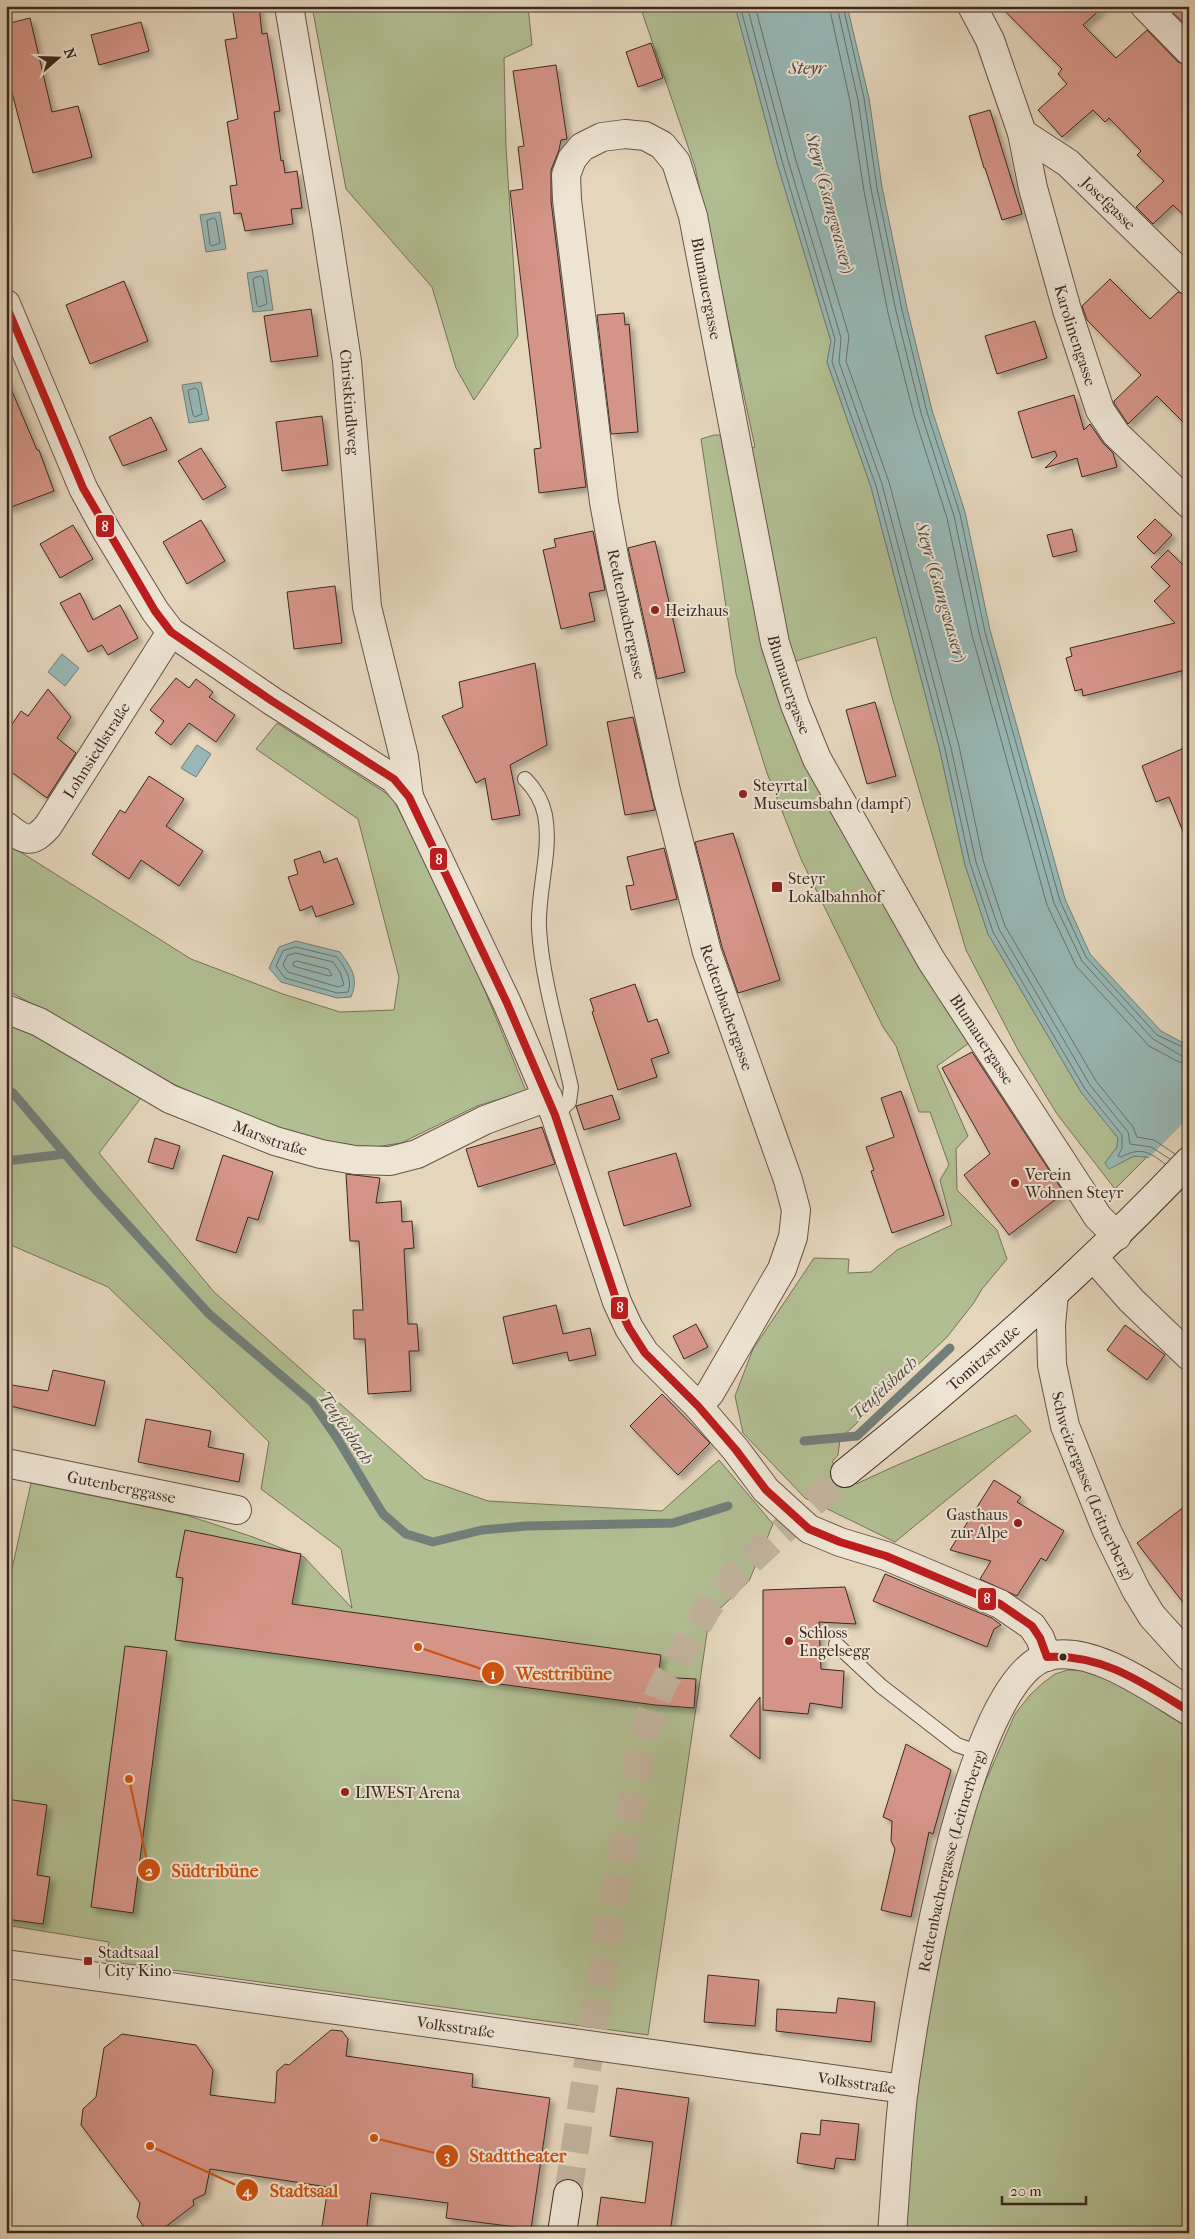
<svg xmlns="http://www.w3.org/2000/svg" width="1195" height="2239" viewBox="0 0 1195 2239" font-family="'IM FELL French Canon',serif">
	<defs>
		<filter id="shadow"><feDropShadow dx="4.5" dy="4.5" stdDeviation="2.5" flood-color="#0004"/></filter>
	</defs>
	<rect width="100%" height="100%" fill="#e4d5bb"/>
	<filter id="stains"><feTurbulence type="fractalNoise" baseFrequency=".004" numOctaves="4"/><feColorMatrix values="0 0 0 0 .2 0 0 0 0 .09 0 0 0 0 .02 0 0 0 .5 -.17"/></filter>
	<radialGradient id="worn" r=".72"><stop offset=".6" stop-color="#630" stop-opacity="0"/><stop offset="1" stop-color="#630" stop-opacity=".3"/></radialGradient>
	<path fill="#b1be92" stroke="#76735a" d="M312,6h216l4,39 -28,13 2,89 12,189 -44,64 -18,-32 -24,-81 -86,-98z
		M640,6h95l42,157 54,178 -4,21 44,125 69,264 25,114 23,69 93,158 37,46 -1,9 -12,16 5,5 24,-12 13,1 -32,32 -58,-75 -39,-64 -52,-100 -74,-253 -16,-60 -100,30 47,120 146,256 -32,23 31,70 -12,13 1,41 40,40 10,29 -25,30 -9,15 -26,33 -107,102 -2,16 -6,7 24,22 39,-18 121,-51 15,16 -136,111 -90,-44 -62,-65 -8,-37 18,-47 61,-91 35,1 -1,14 23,-1 26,-22 55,-25 -12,-45 9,-15 -19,-53h-11l-23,-66 -13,-19 -82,-168 -34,-86 -31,-99 -35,-235 13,-4h13l4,20 24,-8 -60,-280z
		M277,723l115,74 62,118 72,176 -49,15 -76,37 -32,5 -46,-5 -75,-26 -91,-40 -108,-64 -35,-19 -8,-1v-150l185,116 92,35 57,18 54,-2 5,-33 -41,-158 -102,-70z
		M6,1024l42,15 93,59 -42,55 115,139 211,187 63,22 174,10 57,-51 54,64 -24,57 -40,38 -61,416 -542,-74 3,-19 -103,-17v-329l25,-113 155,32 67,22 51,20 48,51 -11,-59 -80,-60 8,-47 -161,-155 -102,-44z
		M1068,1670h18l31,8 72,43v512h-284l10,-171 48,-229 52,-119 15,-19 13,-12 12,-9z"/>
	<path fill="#97b8b6" stroke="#727e7a" d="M735,6h112l22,92 13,89 25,121 25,102 33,102 25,118 75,269 25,55 71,77 28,15v140l-42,-29 -13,-1 -25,13 -4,-6 12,-16 1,-9 -37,-46 -93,-158 -23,-69 -25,-114 -69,-264 -44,-125 4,-21 -54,-178z
		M220,212l6,37 -20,3 -6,-37z
		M267,270l6,40 -20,2 -6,-39z
		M201,382l8,38 -20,3 -7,-38z
		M62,654l17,14 -14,18 -17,-14z
		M197,745l14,9 -15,23 -15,-9z
		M296,941l44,11c12,17 19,26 11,45l-14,1 -56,-16 -12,-14 10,-21z"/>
	<path fill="#e4d5bb" d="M1189,1117v72l-42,-29z"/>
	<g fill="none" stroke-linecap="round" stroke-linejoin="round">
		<path stroke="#69706c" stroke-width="1" d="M740,6l42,155 53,178 -3,23 44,124 69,263 25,114 23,69 92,157 37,46v13l-4,8 3,1c20,-10 27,-6 44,7
			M747,6l41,154 53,178 -2,24 43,122 69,264 25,114 23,67 91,156 38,47 2,12 21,3 19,12
			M755,6l40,151 54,179 -3,25 43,121 70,264 24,114 22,66 91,155 37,46 4,10 17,3 21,14
			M829,6l21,95 14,90 24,122 26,102 33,103 25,117 75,270 29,61 73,80 30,16 10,2
			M837,6l21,94 13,89 25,122 25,102 33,103 25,117 75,270 28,58 71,78 29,17 7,1
			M843,6l21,92 13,90 25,122 25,102 33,102 25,118 75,269 26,56 71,78 32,15
			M214,218l2,2 4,23 -8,3 -2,-2 -3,-23z
			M261,276l2,2 4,26 -8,3 -2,-2 -4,-26z
			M195,388l3,2 4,24 -7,3 -2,-2 -5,-24z
			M296,947l41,10c8,11 16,22 11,35l-11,1 -52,-15 -9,-12 7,-15z
			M296,953l37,9 7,10 4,13 -6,2 -50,-15 -5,-7 4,-9z
			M297,961l31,8 4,6 -3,1 -36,-10v-3z"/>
		<path stroke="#727e7a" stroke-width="9" d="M6,1089l7,4 81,95 115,126 103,88 25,36 46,76 23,20 27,8 49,-12 44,-4 147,-3 55,-17
			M6,1161l59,-7
			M804,1441l53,-5 93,-88"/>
	</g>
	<path fill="#d49487" stroke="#3b2821" filter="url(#shadow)" d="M232,6h27l3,28 5,-1 13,78 -6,1 7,49 2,-1 2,13 12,-2 5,37 -11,1 2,15 -48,7 -4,-18 -7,1 -4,-28 7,-1 -10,-63 11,-3 -13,-79 12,-2z
		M1000,6h104l-21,19 33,33 31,-28 31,32 11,4v154l-16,-15 -20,19 -17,-17 28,-26 -27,-26 4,-4 -32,-33 -4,4 -12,-12 -31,27 -24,-27 29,-26 -9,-10 4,-5z
		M1171,6h18v22l-19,-18z
		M30,18l22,94 26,-6 14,51 -59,16 -23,-88 -4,1v-62z
		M141,22l8,29 -50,14 -8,-30z
		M651,43l12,35 -25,9 -12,-35z
		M556,65l11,74 -6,1 -2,10 -8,20v31l35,286 -47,6 -5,-44 7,-1 -31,-257 13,-2 -5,-42 6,-1 -11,-75z
		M990,110l32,104 -20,6 -17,-52h-1l-15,-52z
		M1110,279l40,40 28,-27 11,4v132l-32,-32 -29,28 -14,-21v-2l27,-26 -54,-55 -5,-14z
		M124,281l24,60 -58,23 -24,-59z
		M311,309l7,47 -47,6 -7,-46z
		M624,313l1,12 4,-1 9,108 -27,2 -14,-119z
		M1035,321l12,37 -50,16 -12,-38z
		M6,377l31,73h2l15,41 -48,18z
		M1074,395l10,35 6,-6 13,19 10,10 4,14 -35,10 -5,-19 -32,10 12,-12 -2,-5 -23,7 -14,-46z
		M322,416l6,49 -46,6 -6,-49z
		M151,417l16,33 -44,16 -14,-29z
		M201,448l25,39 -23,13 -25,-39z
		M1155,519l17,16 -18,19 -17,-17z
		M201,520l24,41 -38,23 -24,-42z
		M73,525l20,34 -33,19 -20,-34z
		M1072,529l5,22 -24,6 -6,-22z
		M593,531l12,59 -16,3 6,28 -34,8 -18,-79 13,-3 -2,-8z
		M655,541l30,131 -28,7 -29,-131z
		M1168,550l19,19 2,-2v102l-106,27 -1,-7 -7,2 -9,-33 6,-2 -2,-8 105,-25 -21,-22 16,-15 -19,-19z
		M335,586l7,57 -48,6 -7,-57z
		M80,593l13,27 27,-15 18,33 -30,17 -6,-10 -14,7 -28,-49z
		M535,663l12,82 -37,20 10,50 -28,5 -7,-42 -9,5 -34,-67 21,-9 -4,-25z
		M176,678l13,10 7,-9 17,13 -4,5 26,18 -19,27 -27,-19 -18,22 -16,-12 9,-12 -14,-11z
		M48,689l23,28 -14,21 19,15 -29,45 -41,-30v-35l15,-22 7,5z
		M875,702l21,74 -29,8 -21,-74z
		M633,717l22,93 -30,5 -18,-93z
		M1189,746v98h-1l-19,-47 -13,5 -14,-36z
		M149,776l35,23 -18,27 37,25 -24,35 -38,-26 -12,19 -37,-25 28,-44 5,3z
		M733,833l47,147 -42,13 -16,-46 -27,-105z
		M664,848l13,51 -46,11 -5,-24 8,-1 -7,-28z
		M320,851l4,12 13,-5 17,46 -38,13 -4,-11 -12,5 -12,-34 10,-3 -4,-14z
		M635,984l13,38 9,-3 12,34 -18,6 6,18 -39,13 -26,-78 2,-1 -4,-12z
		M972,1052l92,141 -55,42 -45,-60 26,-21 -48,-86z
		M901,1091l43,124 -52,18 -21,-62 3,-1 -8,-23 28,-10 -13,-39z
		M612,1095l8,24 -36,11 -8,-24z
		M542,1127l13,37 -77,23 -12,-38z
		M155,1138l25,8 -7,23 -25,-7z
		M676,1153l15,53 -67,20 -16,-54z
		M223,1155l50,17 -15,48 -10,-3 -12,36 -40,-13z
		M346,1174l34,4 -4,25 25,-2 1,21 10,-1 2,27 -10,1 4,75h9l2,27h-10l2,40 -43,3 -3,-55h-11l-1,-29h10l-4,-69h-9z
		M556,1305l7,29 27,-6 6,27 -27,6 -2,-9 -54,12 -10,-47z
		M696,1324l12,23 -24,12 -11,-23z
		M1125,1325l40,30 -18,25 -40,-30z
		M53,1370l52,11 -10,45 -89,-21v-21l42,7z
		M662,1394l48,49 -32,32 -48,-49z
		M146,1419l65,12 -3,16 36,7 -5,28 -101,-20z
		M994,1480l27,17 -4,5 47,29 -18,30 -5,-3 -24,38 -37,-17 11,-18 -41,-11z
		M1189,1503v107l-52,-67z
		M185,1530l116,24 -9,50 369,51 -3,22 38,2 -2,29 -39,-3 -480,-65 8,-62 -7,-1z
		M885,1574l107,44 9,7 -7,4 -7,18 -114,-46z
		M845,1587l11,37 -37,-2 2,47 23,2 -2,37 -32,-5 -2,11 -45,-4v-120z
		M125,1646l42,5 -34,262 -42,-6z
		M760,1697v62l-30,-23z
		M906,1744l45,26 -18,64 -4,-2 -18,85 -30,-7 14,-61 -4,-8 1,-20 -9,-4z
		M6,1799l41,6 -10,70 13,2 -7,47 -37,-5z
		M708,1975l51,5 -4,46 -51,-4z
		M838,1998l37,4 -4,40 -95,-11 1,-22 59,4z
		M331,2030l11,1 6,8 -2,17 127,18 -1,13 78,11 -19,131 -85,-11 2,-15 -77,-10 -5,40h-45l7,-46 -118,-18 -5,25 -12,6 1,5 -34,26 -15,-3 -8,-11 3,-14 -59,-78 2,-16 13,-12 8,-49 18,-14 74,11 17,25 -3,25 65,8 2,-32 8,-7 4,1z
		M617,2088l72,10 -19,135h-74l5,-36 44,6 8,-61 -43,-6z
		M821,2120l38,4 -4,36 -19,-2 -2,11 -37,-6 4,-30 19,2z"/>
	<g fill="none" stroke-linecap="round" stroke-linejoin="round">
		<path stroke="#c2b29c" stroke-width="28" stroke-dasharray="28 14" stroke-linecap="butt" d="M568,2194l41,-269 35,-192 18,-47 47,-80 27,-32 109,-101"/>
		<g stroke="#655348" stroke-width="16">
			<path id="lane" d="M525,779c10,10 17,21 20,36 7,36 -8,77 -6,114 3,50 21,109 32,158l-2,15 -14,13
				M836,1644l45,42 76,59 23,8"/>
		</g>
		<g stroke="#655348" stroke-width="30">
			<g id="street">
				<path id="s1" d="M289,6l37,218 21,137 20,246 37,150 5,40"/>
				<path id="s2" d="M972,6l18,34 32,93 11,55 34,122 33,100 16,24 73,70"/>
				<path d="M1145,6l44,45"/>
				<path id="s3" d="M1022,133l46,30 121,118"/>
				<path d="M6,304l77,184 24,44 48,79 16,21 101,69 122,78 15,18 98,206 48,112 62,187 12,26 16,25 53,53 38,44 30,40 43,39 31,13 46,14 114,48 32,22 8,12 7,19"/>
				<path id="s4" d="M6,826c19,15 25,19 42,0l123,-194"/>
				<path id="s5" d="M6,1009l33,13 131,77 105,42 46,13 34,6 35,1 27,-7 68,-34 63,-23"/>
				<path d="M1094,1258l37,42 58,56"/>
				<path id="s6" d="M1054,1294l-3,31 1,40 13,61 42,105 29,59 16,26 37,41"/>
				<path id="s7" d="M698,1406l12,-13 72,-124 11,-32 3,-27 -8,-30 -81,-228 -41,-161 -51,-229 -11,-60 -37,-302 -1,-25 6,-16 10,-12 20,-10 23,-3 20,2 17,9 14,17 17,54 82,427 20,62 22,54 114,201 167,257 19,19"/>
				<path id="s8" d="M6,1463l231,47"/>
				<path id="s9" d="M6,1964l898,125"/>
				<path id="s10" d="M892,2233c4,-49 6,-98 12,-146 11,-78 63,-411 145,-431 44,-11 103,33 140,55"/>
			</g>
		</g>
		<g stroke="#3b2821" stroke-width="30">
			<g id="secondary">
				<path id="s11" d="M845,1473c121,-97 237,-199 344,-312"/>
				<path d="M562,2233l6,-39"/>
			</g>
		</g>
		<use href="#lane" stroke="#ede4d3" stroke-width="14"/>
		<use href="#street" stroke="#ede4d3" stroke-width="28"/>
		<use href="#secondary" stroke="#ede4d3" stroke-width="28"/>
		<g stroke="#ede4d3" stroke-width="11">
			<path id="bus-1" d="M6,305l77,183 72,123 16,21 101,69 122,78 15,18 98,206 48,112 62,187 12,26 16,25 53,53 38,44 30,40 43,39 31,13 46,14 114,48 32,22 8,12 7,19c56,-3 96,26 142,54"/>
		</g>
		<use href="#bus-1" stroke="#bd1c1d" stroke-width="8"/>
	</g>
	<g fill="#8f2418" stroke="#ede4d3" stroke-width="2">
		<circle cx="655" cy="610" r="5"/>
		<circle cx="743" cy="794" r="5"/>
		<rect x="771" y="881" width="12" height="12" rx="2.5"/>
		<circle cx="1015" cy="1183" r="5"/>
		<circle cx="1018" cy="1523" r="5"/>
		<circle cx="789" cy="1641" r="5"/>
		<circle cx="345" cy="1792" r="5"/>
		<rect x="83" y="1956" width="10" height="10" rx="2.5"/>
	</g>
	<circle fill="#3b2821" stroke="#ede4d3" stroke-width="2" cx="1063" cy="1657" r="4.5"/>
	<g text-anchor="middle" stroke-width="4" stroke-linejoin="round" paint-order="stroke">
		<g font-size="16" fill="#3b2821" stroke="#ede4d3">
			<text dy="6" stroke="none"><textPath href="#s3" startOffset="112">Josefgasse</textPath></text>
			<text dy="6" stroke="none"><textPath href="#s7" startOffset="1556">Blumauergasse</textPath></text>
			<text dy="6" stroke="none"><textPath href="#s2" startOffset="346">Karolinengasse</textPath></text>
			<text dy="6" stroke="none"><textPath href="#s1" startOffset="401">Christkindlweg</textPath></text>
			<text transform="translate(627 614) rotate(78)" y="6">Redtenbachergasse</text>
			<text dy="6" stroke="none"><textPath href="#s7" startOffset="1961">Blumauergasse</textPath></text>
			<text dy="6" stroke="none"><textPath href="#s4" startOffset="140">Lohnsiedlstraße</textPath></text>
			<text transform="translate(727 1007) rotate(71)" y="6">Redtenbachergasse</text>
			<text dy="6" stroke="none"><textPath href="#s7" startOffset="2366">Blumauergasse</textPath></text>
			<text dy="6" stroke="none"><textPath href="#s5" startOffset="295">Marsstraße</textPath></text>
			<text dy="6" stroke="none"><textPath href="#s11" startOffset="180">Tomitzstraße</textPath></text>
			<text dy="6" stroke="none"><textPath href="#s6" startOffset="199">Schweizergasse (Leitnerberg)</textPath></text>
			<text dy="6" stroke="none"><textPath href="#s8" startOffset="118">Gutenberggasse</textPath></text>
			<text dy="6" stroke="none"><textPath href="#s10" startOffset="378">Redtenbachergasse (Leitnerberg)</textPath></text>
			<text dy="6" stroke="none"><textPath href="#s9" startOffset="454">Volksstraße</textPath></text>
			<text dy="6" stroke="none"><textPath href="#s9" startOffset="859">Volksstraße</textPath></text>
		</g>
		<g font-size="16" fill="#3b2821" stroke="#ede4d3" text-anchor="start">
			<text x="665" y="616">Heizhaus</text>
			<text x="753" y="791">Steyrtal<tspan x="753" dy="18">Museumsbahn (dampf)</tspan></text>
			<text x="788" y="884">Steyr<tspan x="788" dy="18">Lokalbahnhof</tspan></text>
			<text x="1025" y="1180">Verein<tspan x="1025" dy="18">Wohnen Steyr</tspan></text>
			<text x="1008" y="1520" text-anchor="end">Gasthaus<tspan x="1008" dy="18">zur Alpe</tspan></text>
			<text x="799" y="1638">Schloss<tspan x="799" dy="18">Engelsegg</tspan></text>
			<text x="355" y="1798">LIWEST Arena</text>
			<text x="98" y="1958">Stadtsaal<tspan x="98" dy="18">| City Kino</tspan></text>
		</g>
		<g font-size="18" font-style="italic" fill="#524c46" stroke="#ede4d3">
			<text x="807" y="74">Steyr</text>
			<text transform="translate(830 203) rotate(75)" y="6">Steyr (Gsangwasser)</text>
			<text transform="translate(941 592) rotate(74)" y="6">Steyr (Gsangwasser)</text>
			<text transform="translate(884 1388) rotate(-43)" y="6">Teufelsbach</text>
			<text transform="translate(346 1428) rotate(56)" y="6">Teufelsbach</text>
		</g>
	</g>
	<path fill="none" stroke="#ce520f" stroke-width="2" d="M418 1647L493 1673M129 1779L149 1870M374 2138L447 2156M150 2146L247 2190"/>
	<g fill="#ce520f" stroke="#ede4d3" stroke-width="2">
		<circle cx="418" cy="1647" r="5"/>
		<circle cx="129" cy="1779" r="5"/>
		<circle cx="374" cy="2138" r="5"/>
		<circle cx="150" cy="2146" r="5"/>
		<circle cx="493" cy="1673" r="12"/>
		<circle cx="149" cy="1870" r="12"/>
		<circle cx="447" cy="2156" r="12"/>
		<circle cx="247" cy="2190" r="12"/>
	</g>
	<g font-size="15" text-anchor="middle" font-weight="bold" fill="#fff">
		<text x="493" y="1679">1</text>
		<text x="149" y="1876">2</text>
		<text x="447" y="2161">3</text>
		<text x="247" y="2196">4</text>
	</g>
	<g font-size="18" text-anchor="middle" font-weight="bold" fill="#ce520f" stroke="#ede4d3" stroke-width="4" stroke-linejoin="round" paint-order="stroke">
		<text x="564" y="1680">Westtribüne</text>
		<text x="215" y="1877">Südtribüne</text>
		<text x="518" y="2162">Stadttheater</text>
		<text x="304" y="2197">Stadtsaal</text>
	</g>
	<g stroke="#ede4d3" stroke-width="2">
		<rect x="95" y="514" width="20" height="24" rx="5" fill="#bd1c1d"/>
		<rect x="429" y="847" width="19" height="24" rx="5" fill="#bd1c1d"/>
		<rect x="610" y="1296" width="19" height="24" rx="5" fill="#bd1c1d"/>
		<rect x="977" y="1587" width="20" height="24" rx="5" fill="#bd1c1d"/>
	</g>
	<g font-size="14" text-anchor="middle" font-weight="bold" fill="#fff">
		<text x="105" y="531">8</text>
		<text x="439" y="864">8</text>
		<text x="620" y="1312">8</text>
		<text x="987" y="1603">8</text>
	</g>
	<rect width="1195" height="2239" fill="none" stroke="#e4d5bb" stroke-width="25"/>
	<rect x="8" y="8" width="1180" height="2224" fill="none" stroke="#3b2821" stroke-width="2.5"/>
	<rect x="12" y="12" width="1170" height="2214" fill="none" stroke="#3b2821"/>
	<g transform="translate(58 58) rotate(70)" stroke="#ede4d3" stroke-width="4" paint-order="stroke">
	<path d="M0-4L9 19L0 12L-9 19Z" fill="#3b2821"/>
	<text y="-8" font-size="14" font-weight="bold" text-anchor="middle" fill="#3b2821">N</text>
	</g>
	<path d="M1002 2196v8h84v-8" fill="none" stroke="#3b2821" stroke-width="2.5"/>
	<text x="1010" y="2196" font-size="15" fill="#3b2821" stroke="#ede4d3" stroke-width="4" paint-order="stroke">20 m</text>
	<rect width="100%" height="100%" filter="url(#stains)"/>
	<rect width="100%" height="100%" fill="url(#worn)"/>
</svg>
